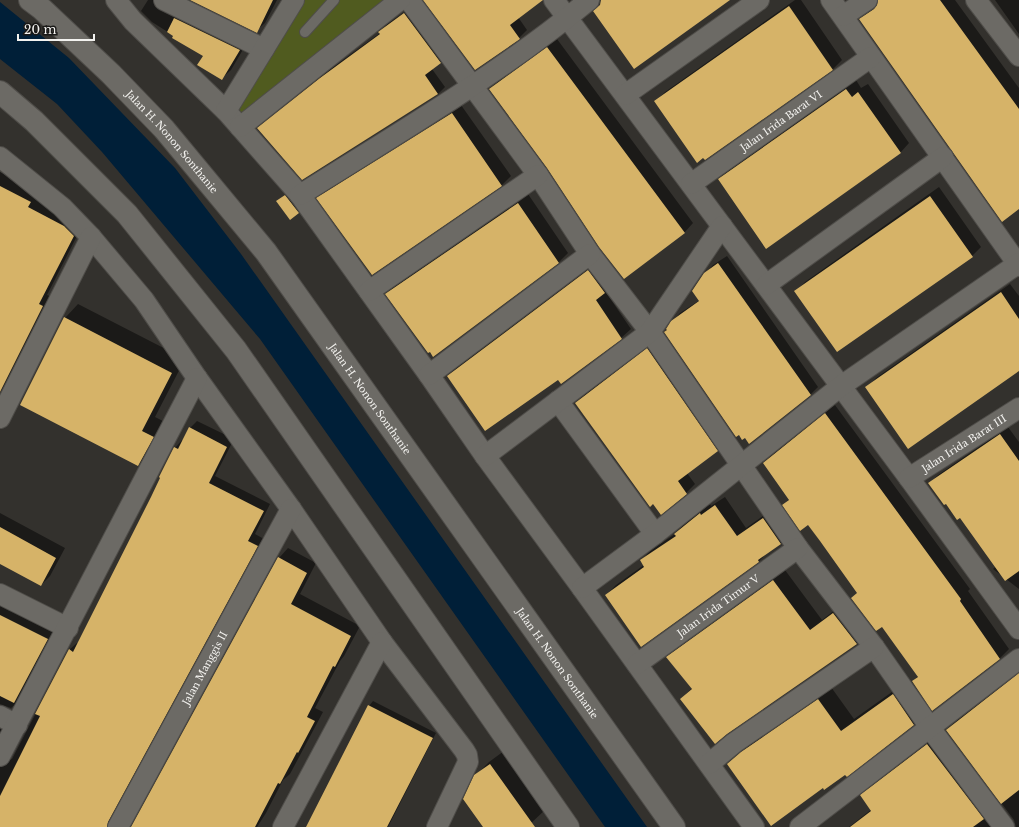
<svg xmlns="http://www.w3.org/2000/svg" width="1019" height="827" viewBox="0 0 1019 827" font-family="'Libre Baskerville',serif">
	<rect width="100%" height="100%" fill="#33312d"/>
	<path fill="#505b1f" d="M294,0h106l-160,127 -14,-16z"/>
	<path fill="#001f38" d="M0,2l69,56 106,110 66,86 406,573h-42l-345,-488 -158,-187 -45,-48 -57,-45z"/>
	<path fill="#0007" d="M148,0h18l82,41 -17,29 -9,8 -18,-23 -52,-33 -11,-11z
		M192,0h85l-12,23 -9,8z
		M424,0h116l-22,17 9,13 -8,8z
		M795,0h6l41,60 -9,9 -128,90 -50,-57 10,-10z
		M879,0h76l64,88v120l-159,-189 9,-8 9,-7z
		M995,0h24v34z
		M412,7l35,49 -15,13 13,18 -7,7 -136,85 -44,-51 70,-57 52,-38 6,-8z
		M557,39l136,184 -9,10 -136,-65 -58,-79 9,-9z
		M856,80l5,8 7,-4 41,59 -9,10 -181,26 9,-9z
		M461,105l50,71 -9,9 -130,89 -54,-76 9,-9z
		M0,172l39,20 43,34 -35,69 5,2 -44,87 -8,8z
		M939,187l42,60 -9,9 -176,35 9,-9z
		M289,191l13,17 -4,4 -20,-11z
		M528,194l40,59 -9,9 -125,94 -48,-62 10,-9z
		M727,256l91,131 -8,8 -65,42 -77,-107 4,-8 8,-9 20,-13 5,-26 8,-9z
		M598,262l16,21 -9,8 26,38 -10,9 -63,41 -110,-3 9,-9z
		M1010,284l9,12v74l-152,18 9,-10z
		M78,304l107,55 -30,58 12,6 -15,28 -14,14 -73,-147z
		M657,340l69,102 -9,8 -30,23 8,11 -9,9 -110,-90 9,-9z
		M835,405l135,184 -2,2 41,58 -9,9 -67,51 -20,-28 5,-5 -110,-152 -24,-19 6,-7 -26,-35 9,-9z
		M197,421l37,18 -19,37 55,28 -15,30 9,5 -154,288h-110v-70l9,3 3,-1 57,-109 8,-7h1l84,-166 13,-29 7,-8 1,1 7,-13z
		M1008,427l11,15v147l-26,-20 3,-3 -36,-50 -30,-33 8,-8z
		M725,497l21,31 27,-19 17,25 -9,9 -15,11 -7,7 -118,85 -35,-51 10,-10 28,-20 -3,-4 9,-10 25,-17 9,-10 26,-20 1,2z
		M0,513l65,35 -15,28 -9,9 -41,-22z
		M288,548l28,15 -16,31 60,32 -16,30 -4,5 -25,47 8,4 -33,62 -7,6 -17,33 -9,14h-125l147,-269z
		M785,570l37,50 23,-18 23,31 -11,11 -130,89 -46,-34 11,-11 -25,-31 11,-11z
		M0,604l55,27 -36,70 -8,7 -11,-4z
		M1019,672v155h-3l-2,-7 -67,-90 9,-9z
		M906,682l20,29 -12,13 -67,51 -2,-2 -22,14 -95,-23 27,-24 76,-53 23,32z
		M373,701l63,32 -48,94h-81l62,-121z
		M0,716l8,6 -8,14z
		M937,735l70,92h-158l23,-18 -10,-14 9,-9z
		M504,751l42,58 -19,18h-43l-9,-51 14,-14z"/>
	<path fill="#d6b368" d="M190,0h83l-16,33z
		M423,0h120l-33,25 10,14 -45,31z
		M601,0h129l-96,69 -41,-58 7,-6z
		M878,0h62l79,109v100l-17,13 -143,-203 15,-10 3,-4z
		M789,6l44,64 -128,90 -2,-2 -6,5 -43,-62z
		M404,13l37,50 -16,12 13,19 -136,86 -45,-52 63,-50 60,-44 -2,-2z
		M174,18l66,32 -18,30 -25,-15 6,-9 -31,-18 1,-2 -6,-4z
		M547,47l138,186 -61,46 -25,-32 -52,-79 -58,-79z
		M846,89l6,8 6,-5 43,61 -135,96 -48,-70z
		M452,113l50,73 -130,89 -56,-77z
		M0,186l31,16 -3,5 36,19 10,10 -35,68 4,2 -43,86z
		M285,195l14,18 -9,7 -14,-19z
		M930,196l43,61 -136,95 -43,-61z
		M518,203l41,60 -126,94 -3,-5 -2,1 -43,-59z
		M718,263l93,132 -62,49 -4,-6 -3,2 -3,-5 -3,2 -72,-105 3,-2 -1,-1 5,-8 28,-20 -7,-10 12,-18z
		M588,270l17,23 -9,7 26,39 -61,45 -3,-4 -73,51 -38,-55z
		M1001,292l18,27v52l-111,78 -43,-62z
		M64,317l108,56 -30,58 12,6 -16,29 -118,-61z
		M647,348l71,103 -40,30 9,13 -26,21 -8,-11 -3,3 -75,-104z
		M825,413l136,186 -1,2 40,58 -68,52 -20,-30 6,-4 -36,-50 -6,4 -25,-33 6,-5 -37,-52 -12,-16 -8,6 -18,-26 7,-5 -26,-37z
		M189,427l38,20 -18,36 55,28 -16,30 10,5 -150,276 -1,5h-107v-31l40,-80 -5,-2 34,-65 4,3 78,-155 9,-19 -1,-1 15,-30 4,2z
		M1000,434l19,27v110l-14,10 -45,-63 -3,2 -11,-16 -2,1 -16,-22z
		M715,505l22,31 26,-18 18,26 -23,16 1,2 -118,85 -36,-52 39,-28 -4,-7 36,-24 -2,-2 26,-21 1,2z
		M0,527l56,31 -15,28 -41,-22z
		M278,557l29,16 -16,31 60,32 -16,31 -2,-1 -26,51 8,4 -17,32 -1,-1 -17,32 -2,-1 -23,44h-124z
		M773,580l37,50 23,-17 24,31 -130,90 -12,10 -35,-45 12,-10 -26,-32z
		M0,615l48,24 -34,64 -14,-7z
		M1019,673v117l-18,14 -55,-74z
		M893,694l21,31 -67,52 -2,-2 -21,15 -1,-2 -52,38 -44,-62 14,-12 77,-53 23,32z
		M368,705l65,33 -46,89h-81z
		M927,744l57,75 -11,8h-123l21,-16 -11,-16z
		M490,764l45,63h-52l-20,-28 11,-24z"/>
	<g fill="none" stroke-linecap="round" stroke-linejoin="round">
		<g stroke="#4f4d49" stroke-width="12">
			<path id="service" d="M305,32l29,-32"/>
		</g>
		<g stroke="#4f4d49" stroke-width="22">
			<g id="minor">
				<path d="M116,0l17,21 93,90 74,84 129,180 56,81 97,132 172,239"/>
				<path d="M164,0l100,49"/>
				<path d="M409,0l129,175 52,79 60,78 148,216 76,99 62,89 68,91"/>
				<path d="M554,0l355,478 110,151"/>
				<path d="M831,0l188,266"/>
				<path d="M976,0l43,56"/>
				<path d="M843,16l24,-16"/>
				<path d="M625,95l134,-95"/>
				<path d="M226,111l68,-111"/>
				<path d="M240,127l160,-127"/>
				<path d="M0,157l62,50 29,30 53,63 53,78 94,131 91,133 82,108 3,5 1,7 -31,65"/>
				<path id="s1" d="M691,184l180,-127"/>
				<path d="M300,195c98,-62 200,-121 289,-195"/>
				<path d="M766,285l177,-128"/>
				<path d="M369,291l169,-116"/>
				<path d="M429,375l161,-121"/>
				<path d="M558,401l97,133"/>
				<path d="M0,418l91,-181"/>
				<path d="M485,456l165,-124 72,-106"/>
				<path id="s2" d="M909,478l110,-70"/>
				<path d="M582,588l73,-54 186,-148 178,-123"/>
				<path d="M0,594l68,34"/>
				<path id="s3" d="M637,664l161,-116"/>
				<path d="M0,716l17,9"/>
				<path d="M0,756l197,-378"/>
				<path d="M709,764l25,-21 140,-96"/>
				<path id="s4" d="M118,827l173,-318"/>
				<path d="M283,827l99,-185"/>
				<path d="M800,827l219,-168"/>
			</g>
		</g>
		<g stroke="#4f4d49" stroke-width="24">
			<g id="tertiary">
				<path id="s5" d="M30,0l12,9 69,65 53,55 102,123 408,575"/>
				<path d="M0,92l34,29 93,93 109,136 332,477"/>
			</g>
		</g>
		<use href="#service" stroke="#6c6a65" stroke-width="10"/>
		<use href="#minor" stroke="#6c6a65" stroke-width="20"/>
		<use href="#tertiary" stroke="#6c6a65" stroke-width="22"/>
	</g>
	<g text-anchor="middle" stroke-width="4" stroke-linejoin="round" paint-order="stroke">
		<g font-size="10" fill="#f3f2ef" stroke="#1a1917">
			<text dy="4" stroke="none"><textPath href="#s1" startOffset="110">Jalan Irida Barat VI</textPath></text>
			<text dy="4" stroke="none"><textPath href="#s5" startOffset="201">Jalan H. Nonon Sonthanie</textPath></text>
			<text dy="4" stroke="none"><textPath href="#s5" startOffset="526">Jalan H. Nonon Sonthanie</textPath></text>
			<text dy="4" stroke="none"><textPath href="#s2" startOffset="65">Jalan Irida Barat III</textPath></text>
			<text dy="4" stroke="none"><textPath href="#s3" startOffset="100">Jalan Irida Timur V</textPath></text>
			<text dy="4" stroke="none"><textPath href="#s5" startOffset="850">Jalan H. Nonon Sonthanie</textPath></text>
			<text dy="4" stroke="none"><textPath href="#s4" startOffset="181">Jalan Manggis II</textPath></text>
		</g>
	</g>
	<path d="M18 34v6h76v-6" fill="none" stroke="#f3f2ef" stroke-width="2"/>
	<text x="24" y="34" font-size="12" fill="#f3f2ef" stroke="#1a1917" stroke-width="3" paint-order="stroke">20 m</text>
</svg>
